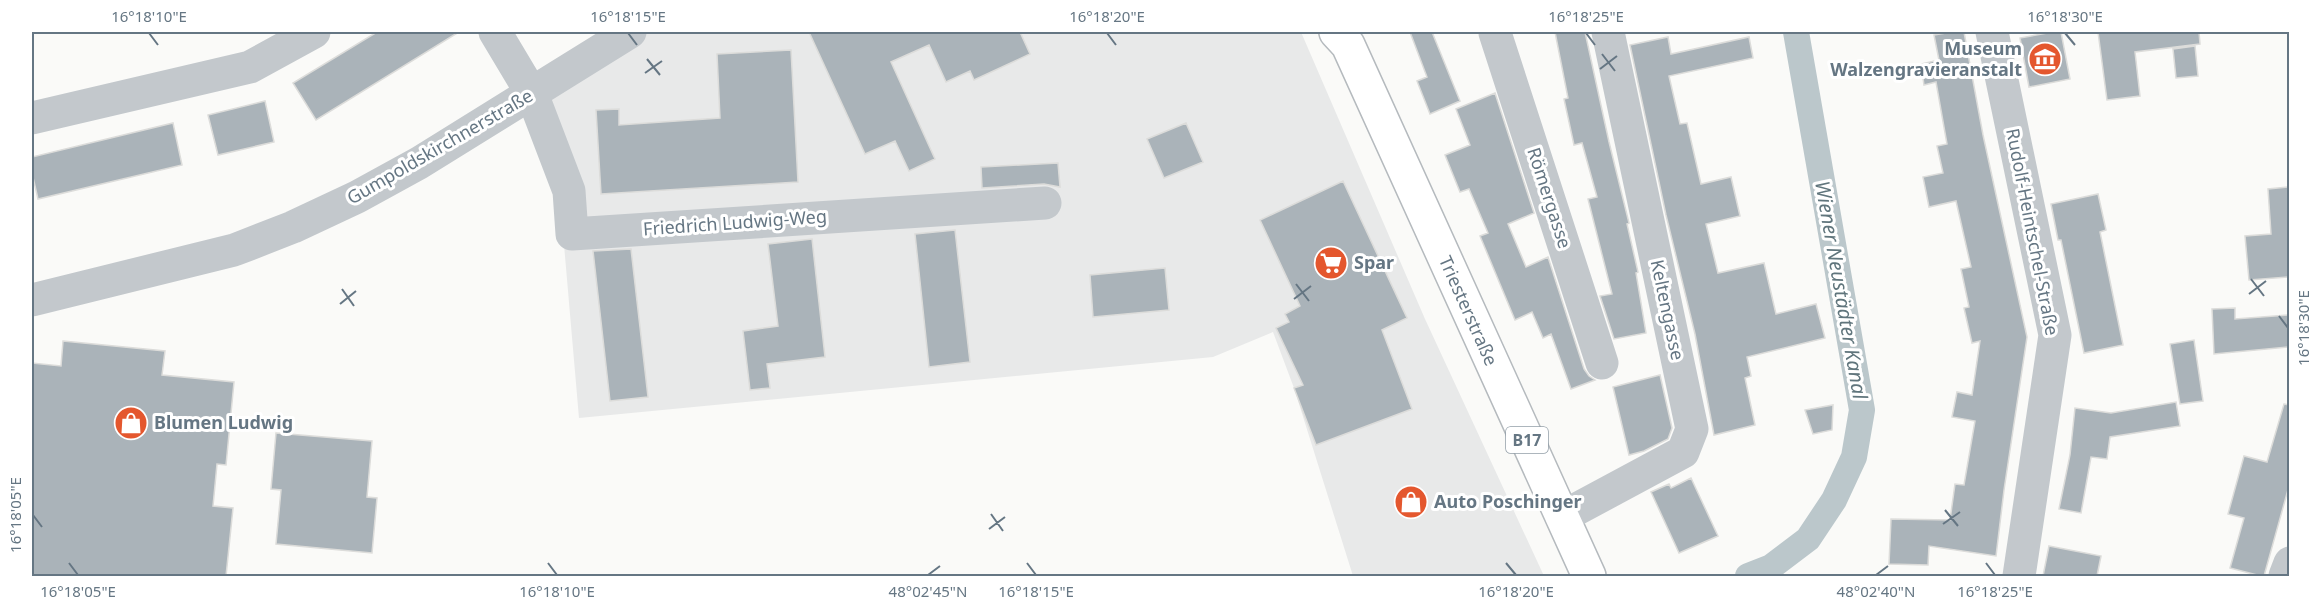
<svg xmlns="http://www.w3.org/2000/svg" width="2321" height="608" viewBox="0 0 2321 608" font-family="'Noto Sans',sans-serif">
	<rect width="100%" height="100%" fill="#fafaf8"/>
	<path fill="#e8e9e9" d="M641,32h660l124,287 119,257h-191l-59,-188 -21,-56 -60,25 -634,61 -18,-208 -34,-85 27,-39z"/>
	<g fill="none" stroke-linecap="round" stroke-linejoin="round">
		<path stroke="#bbc7cb" stroke-width="26" d="M1748,576l23,-9 37,-28 26,-39 20,-43 8,-47 -66,-378"/>
	</g>
	<path fill="#aab3b9" stroke="#dcdcda" stroke-width="1.5" d="M377,32h82l-143,88 -23,-37z
		M809,32h211l10,22 -56,26 -4,-9 -24,11 -17,-37 -38,17 44,97 -26,12 -14,-30 -30,13z
		M1410,32h22l28,69 -30,13 -13,-33 10,-4z
		M1555,32h30l24,110 20,81 -2,1 11,48 -2,1 10,60 -32,6 -14,-43 12,-2 -24,-95 9,-2 -15,-54 -8,2 -10,-46 4,-1z
		M1952,32h12l19,103 44,202 -23,153 -8,66 -67,-10 -1,19 -39,-1 2,-45 59,1 5,-36 9,1 11,-64 -23,-4 5,-25 15,3 8,-54 -8,2 -8,-35 5,-1 -8,-38 10,-2 -15,-66 -27,6 -6,-30 20,-4 -6,-27 10,-2 -11,-62 -12,3 -3,-21 18,-4 -5,-25z
		M2053,32h8l9,47 -41,8 -9,-49z
		M2098,32h101l1,12 -65,8 5,44 -33,4z
		M1668,37l3,17 78,-17 4,21 -84,18 11,48 7,-1 14,61 30,-7 9,39 -34,8 12,49 46,-10 12,51 40,-10 9,34 -78,19 4,19 -6,2 10,47 -41,10 -19,-101 -29,-119 -36,-170z
		M2195,46l3,30 -22,2 -3,-29z
		M791,50l7,132 -197,12 -5,-84 23,-1v16l101,-7 -3,-64z
		M1495,93l39,120 -26,11 18,43 22,-10 36,112 5,7 6,4 -24,9 -20,-55 -8,4 -11,-26 -17,8 -35,-84 8,-3 -19,-44 -9,3 -15,-37 25,-10 -14,-36z
		M265,101l9,41 -56,13 -10,-40z
		M173,123l9,42 -144,34 -6,-26v-16z
		M1186,123l17,39 -39,16 -17,-39z
		M1058,163l2,24 -16,-3 -62,4 -1,-21z
		M1343,181l64,137 -25,12 30,79 -96,36 -22,-57 9,-3 -27,-57 13,-6 -4,-8 15,-8 -40,-86z
		M2289,187v90l-40,3 -4,-44 26,-2 -3,-45z
		M2098,194l8,36 -6,2 23,113 -39,8 -23,-113h-3l-7,-36z
		M955,230l15,132 -41,5 -14,-133z
		M812,239l13,118 -58,7 3,24 -20,2 -7,-59 35,-5 -10,-82z
		M631,249l17,148 -38,4 -17,-150z
		M1165,268l4,42 -76,7 -3,-42z
		M2235,308v11l54,-4v32l-75,7 -2,-45z
		M2194,340l9,61 -23,3 -10,-60z
		M63,341l102,10 -3,24 72,7 -8,83 -9,-1 -4,42 20,2 -7,68h-194v-213l29,3z
		M1660,375l12,53 -4,11 -24,12 -15,4 -16,-68z
		M2176,402l4,24 -70,11 -3,22 -16,-2 -10,56 -22,-4 11,-54 5,-47 36,5z
		M2284,404l5,1v81l-25,90h-3l-31,-8 14,-50 -16,-4 16,-58 23,6z
		M1833,405l-1,25 -19,4 -8,-24z
		M276,433l96,8 -5,56 10,1 -5,55 -96,-9 5,-54 -10,-1z
		M1691,478l27,58 -39,17 -28,-61 18,-8 2,4z
		M2049,546l52,10 -4,20h-54z"/>
	<g fill="none" stroke-linecap="round" stroke-linejoin="round">
		<g stroke="#b5babe" stroke-width="36">
			<path id="major" d="M1336,32l12,13 241,531"/>
		</g>
		<path stroke="#c3c8cc" stroke-width="33" d="M495,32l37,62 37,97 3,43 473,-31
			M1992,32l63,303 -36,241
			M1495,33l107,330
			M32,118l218,-51 64,-35
			M32,300l202,-50 59,-23 64,-30 62,-34 211,-131
			M1562,517l121,-65 9,-23 -84,-397
			M2285,576l5,-13"/>
		<use href="#major" stroke="#fff" stroke-width="33"/>
	</g>
	<path fill="none" stroke="#657683" stroke-width="2" d="M149,33l9,12M628,33l9,12M1107,33l9,12M1586,33l9,12M2065,33l10,12M1602,54l13,17M647,59l13,16M1600,69l17,-13M645,73l17,-12M2251,279l13,17M1296,284l13,17M342,289l12,17M2249,294l17,-13M1294,299l17,-13M340,304l16,-13M2279,316l9,12M1945,510l13,16M991,514l12,17M33,515l9,12M1943,524l17,-12M989,529l16,-12M69,563l9,12M548,563l9,12M1027,563l9,12M1506,563l10,12M1986,563l9,12M928,575l12,-9M1876,575l12,-9"/>
	<defs>
		<g id="museum-disc" transform="scale(1.725)"><circle r="9.5" fill="#e4572e" stroke="#fff"/><path d="M0-6L6-3V-2H-6V-3ZM-5-1h2V3h-2ZM-1-1h2V3h-2ZM3-1h2V3H3ZM-6 4H6V6H-6Z" fill="#fff"/></g>
		<g id="supermarket-disc" transform="scale(1.725)"><circle r="9.5" fill="#e4572e" stroke="#fff"/><path d="M-6-5.5h2.5l.6 2H6L4.5 2H-2.5L-4.4-4H-6ZM-1.5 3.2a1.3 1.3 0 1 0 .1 0ZM3 3.2a1.3 1.3 0 1 0 .1 0Z" fill="#fff"/></g>
		<g id="shop-disc" transform="scale(1.725)"><circle r="9.5" fill="#e4572e" stroke="#fff"/><path d="M-5-2.5h2.3a2.7 3.5 0 0 1 5.4 0H5L5.5 6h-11ZM-1.5-2.5h3a1.5 2.3 0 0 0-3 0Z" fill="#fff"/></g>
	</defs>
	<g fill-rule="evenodd">
		<use href="#museum-disc" x="2045" y="59"/>
		<use href="#supermarket-disc" x="1331" y="263"/>
		<use href="#shop-disc" x="131" y="423"/>
		<use href="#shop-disc" x="1411" y="502"/>
	</g>
	<g text-anchor="middle" stroke-width="6" stroke-linejoin="round" paint-order="stroke">
		<rect fill="#fff" stroke="#939fa8" stroke-width="1.5" x="1506" y="427" width="42" height="26" rx="4.5"/>
		<g font-size="16" font-weight="bold" fill="#657683">
			<text x="1527" y="446">B17</text>
		</g>
		<g font-size="18" font-weight="bold" fill="#657683" stroke="#fff" text-anchor="start">
			<text x="2022" y="55" text-anchor="end">Museum<tspan x="2022" dy="21">Walzengravieranstalt</tspan></text>
			<text x="1354" y="269">Spar</text>
			<text x="154" y="429">Blumen Ludwig</text>
			<text x="1434" y="508">Auto Poschinger</text>
		</g>
		<g font-size="18" fill="#657683" stroke="#fff">
			<text transform="translate(440 147) rotate(-30)" y="6">Gumpoldskirchnerstraße</text>
			<text transform="translate(1549 198) rotate(72)" y="6">Römergasse</text>
			<text transform="translate(735 223) rotate(-4)" y="6">Friedrich Ludwig-Weg</text>
			<text transform="translate(2032 232) rotate(79)" y="6">Rudolf-Heintschel-Straße</text>
			<text transform="translate(1667 310) rotate(78)" y="6">Keltengasse</text>
			<text transform="translate(1468 311) rotate(66)" y="6">Triesterstraße</text>
		</g>
		<g font-size="20" font-style="italic" fill="#60757c" stroke="#fff">
			<text transform="translate(1841 290) rotate(80)" y="7">Wiener Neustädter Kanal</text>
		</g>
	</g>
	<rect width="2321" height="608" fill="none" stroke="#ffffff" stroke-width="66"/>
	<rect x="33" y="33" width="2255" height="542" fill="none" stroke="#657683" stroke-width="2"/>
	<g font-size="15" text-anchor="middle" fill="#657683">
		<text x="149" y="22">16°18'10"E</text>
		<text x="628" y="22">16°18'15"E</text>
		<text x="1107" y="22">16°18'20"E</text>
		<text x="1586" y="22">16°18'25"E</text>
		<text x="2065" y="22">16°18'30"E</text>
		<text transform="translate(2304 328) rotate(-90)" y="5">16°18'30"E</text>
		<text transform="translate(16 515) rotate(-90)" y="5">16°18'05"E</text>
		<text x="78" y="597">16°18'05"E</text>
		<text x="557" y="597">16°18'10"E</text>
		<text x="928" y="597">48°02'45"N</text>
		<text x="1036" y="597">16°18'15"E</text>
		<text x="1516" y="597">16°18'20"E</text>
		<text x="1876" y="597">48°02'40"N</text>
		<text x="1995" y="597">16°18'25"E</text>
	</g>
</svg>
